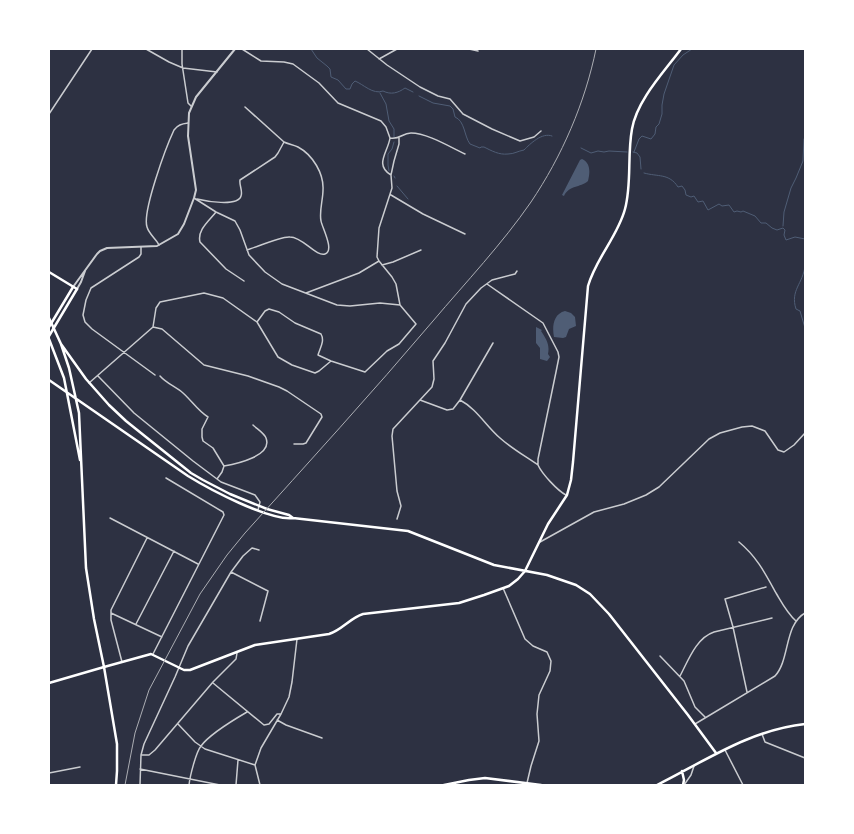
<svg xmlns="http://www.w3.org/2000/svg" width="854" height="834" viewBox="0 0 854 834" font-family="'Source Sans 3',sans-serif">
	<rect width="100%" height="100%" fill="#2d3142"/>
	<path fill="#4f5d75" d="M582,159c9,4 8,14 6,22 -8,7 -19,4 -24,15l-2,-1 18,-35z
		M565,311l6,2 4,4 1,9 -7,3 -3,8 -3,1 -9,-1c-2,-10 -1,-23 11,-26z
		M536,327l6,3 -1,1c5,8 9,13 7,23l2,3 -3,4 -7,-2v-11l-4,-5z"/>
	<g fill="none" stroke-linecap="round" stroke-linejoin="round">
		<path stroke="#4f5d75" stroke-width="1" d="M311,49l6,9 10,8 3,3 1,8 7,3 8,9h4l2,-5 3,-3c8,3 18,14 28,10 8,4 15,2 22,-3l8,4
			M380,93l6,11 3,17 5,8v8
			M419,96l14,7 17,3 3,3 2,8c10,4 9,19 15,27l10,4 1,-1h3c8,4 15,8 24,7 6,0 10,-3 16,-4 6,-6 18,-18 28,-14
			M581,148l10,5 7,-2 6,1 5,-1 18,1
			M633,152l4,1 3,4 1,12
			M634,152l5,-13 3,-3 9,3 4,-5 1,-7 3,-3 3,-10v-9l2,-11 10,-29 9,-10 9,-6
			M389,171l-1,-6v-11l4,-5 2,-7
			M644,173c14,4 25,0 34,14l4,-1 3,4 1,5 5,2 3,-1 4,6 5,-1 5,9 11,-6 3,2 7,-1 5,7 3,-1 4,1 2,-1 12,5 6,7h5l6,5 5,2 6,-2 2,2 -1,5 2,5 9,-3 10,2
			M394,176l1,2
			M397,186l11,13
			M783,226l1,-14 7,-24 5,-10 7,-17 1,-22
			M805,266c-2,18 -15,24 -9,43l4,2 5,17"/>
		<path stroke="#caccd0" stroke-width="1.5" d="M146,49l23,13 14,6 34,4
			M182,49v15l6,39 3,3
			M242,49l19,12 23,1 9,2 26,19 19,20 43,18 5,6 4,11c10,2 12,-5 21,-5 16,0 39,14 54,21
			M367,49l20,16 33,22 18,9 12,3 13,15 29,15 28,12 14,-4 7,-6
			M469,49l9,2
			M379,59l18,-10
			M245,107l39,35
			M49,114l43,-65
			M390,138c-2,14 -16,27 1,37
			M391,195l32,19 42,20
			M194,198l22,14 19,9 5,9 9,25 16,17 17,12 55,21 13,1 30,-3 20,2
			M197,199c8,2 41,8 44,-3 2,-5 -2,-11 -1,-16l35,-23 3,-4 6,-11c4,2 10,3 14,5 15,8 26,27 25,43 0,10 -4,21 -2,31 1,6 14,30 4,33 -9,3 -22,-17 -35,-17 -9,-1 -33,10 -43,13
			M216,212c-7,9 -19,18 -16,30l26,27 18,12
			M159,245c-3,-6 -10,-11 -12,-18 -5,-15 19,-80 27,-97 4,-5 7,-6 14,-7
			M141,247v7l-2,3 -48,31 -5,12 -3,15 2,7 7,7 63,46
			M382,265l11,-3 28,-12
			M487,284l56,39 15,29 1,5 -3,15 -18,87c0,1 0,6 0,6 4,9 20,26 28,30
			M306,293l53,-20 20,-12
			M257,322l8,-11 4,-2 10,3 16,11 26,11c4,7 -1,14 -3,21l13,6 34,11 22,-21 12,-7 17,-20 -16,-19 -4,-21 -4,-7 -13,-16 -2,-4 2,-29 13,-40 -1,-13 3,-14 5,-17v-6
			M153,327l9,2 42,36 44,11 31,11 8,4 34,23 1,3 -16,26 -3,1h-9
			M98,376l36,37 59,48 28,21 34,13 5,7 -2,8
			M160,376c6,7 16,11 23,17 9,8 15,18 25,24l-6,12v8l1,4 10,7 11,18 -2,6 -5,7
			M89,383l64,-56 3,-19 4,-6 44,-9 19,5 34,24 21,35 14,8 23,8 4,-2 12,-10
			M420,400l27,10 6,-1 7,-9 33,-57
			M460,400c17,9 26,26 40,38 11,10 25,18 38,27
			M224,466c12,-2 49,-10 42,-28 -2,-5 -9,-9 -13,-13
			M110,518l88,46
			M397,519l4,-13 -4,-15 -5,-55 1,-7 39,-42 2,-8 -1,-18 12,-18 21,-39 15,-16 11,-8 23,-6 2,-3
			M540,542l54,-30 30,-8 22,-9 13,-8 50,-48 11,-6 22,-6 10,-1 13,5 13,19 6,2 10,-7 11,-12
			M739,542c18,15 26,31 37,51 6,10 11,20 20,28
			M231,572l37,19 -8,30
			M503,588l22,51 8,7 14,6 4,9 -1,10 -11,24 -2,19 2,27 -8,25 -4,17
			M111,613l51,24
			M136,624l38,-73
			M153,654l71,-139 -1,-3 -57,-34
			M660,656l24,25 11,26 10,10
			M122,662l-11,-42v-10l36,-72
			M680,676c8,-15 16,-38 34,-44l58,-14
			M213,683l51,42 5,-1 8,-10h4
			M747,692l-14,-65 -8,-28 41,-12
			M277,720l9,5 36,13
			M178,724l17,18 10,7 50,16
			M695,724l80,-48c15,-16 9,-51 30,-63
			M762,734l3,8 40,16
			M725,750l18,35
			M141,755h8l6,-5 58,-68 23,-23 1,-6
			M140,769l80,16
			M49,773l31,-6
			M140,785l1,-30 3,-11 31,-67 13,-31 43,-74 12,-16 9,-8 7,2
			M189,785c1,-9 7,-33 12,-39 8,-11 34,-27 46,-34
			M236,785l2,-25
			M260,785l-5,-20 6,-17 20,-34 8,-17 3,-15 5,-43
			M684,785l7,-10 3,-9"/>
		<path stroke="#caccd0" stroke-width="2" d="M73,287l24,-33 3,-3 7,-3 50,-2 21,-12 6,-10 10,-26 2,-8 -8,-54 1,-23 7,-16 39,-48
			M77,289l4,-7 4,-11"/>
		<path stroke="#fff" stroke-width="2.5" d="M49,327l24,-40
			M49,336l28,-47
			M49,683l55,-16"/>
		<path stroke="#fff" stroke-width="2.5" d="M49,272l28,17
			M49,318l12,26 8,24 10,45 7,155 8,51 10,48 13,77v27l-1,14
			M49,339l15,39 16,82
			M61,344l25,35 23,26 17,16 65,52 12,7 27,14 37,15 22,6 4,3 115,13 86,34 53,10 29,10 14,9 19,20 79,101 28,38
			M49,380l139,96c21,13 81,45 105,42
			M104,667l47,-13 33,16h6l65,-25 74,-11c13,-4 21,-16 34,-20l96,-11 25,-8 25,-9 9,-7 7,-8 23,-47 19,-29 4,-15 2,-18 15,-176c8,-28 30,-50 37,-77 7,-26 2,-53 7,-80 5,-29 32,-57 49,-80
			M682,771l2,9 -1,5
			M444,785l25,-5 16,-2 56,7
			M657,785c48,-24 93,-55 148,-61"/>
		<path stroke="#abadb3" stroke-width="1" d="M125,785l10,-52 14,-43 51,-96 27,-39 18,-22c63,-70 127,-140 188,-212 33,-39 69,-77 98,-119 31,-46 54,-99 65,-153"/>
	</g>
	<rect width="854" height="834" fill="none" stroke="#ffffff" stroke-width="100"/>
</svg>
